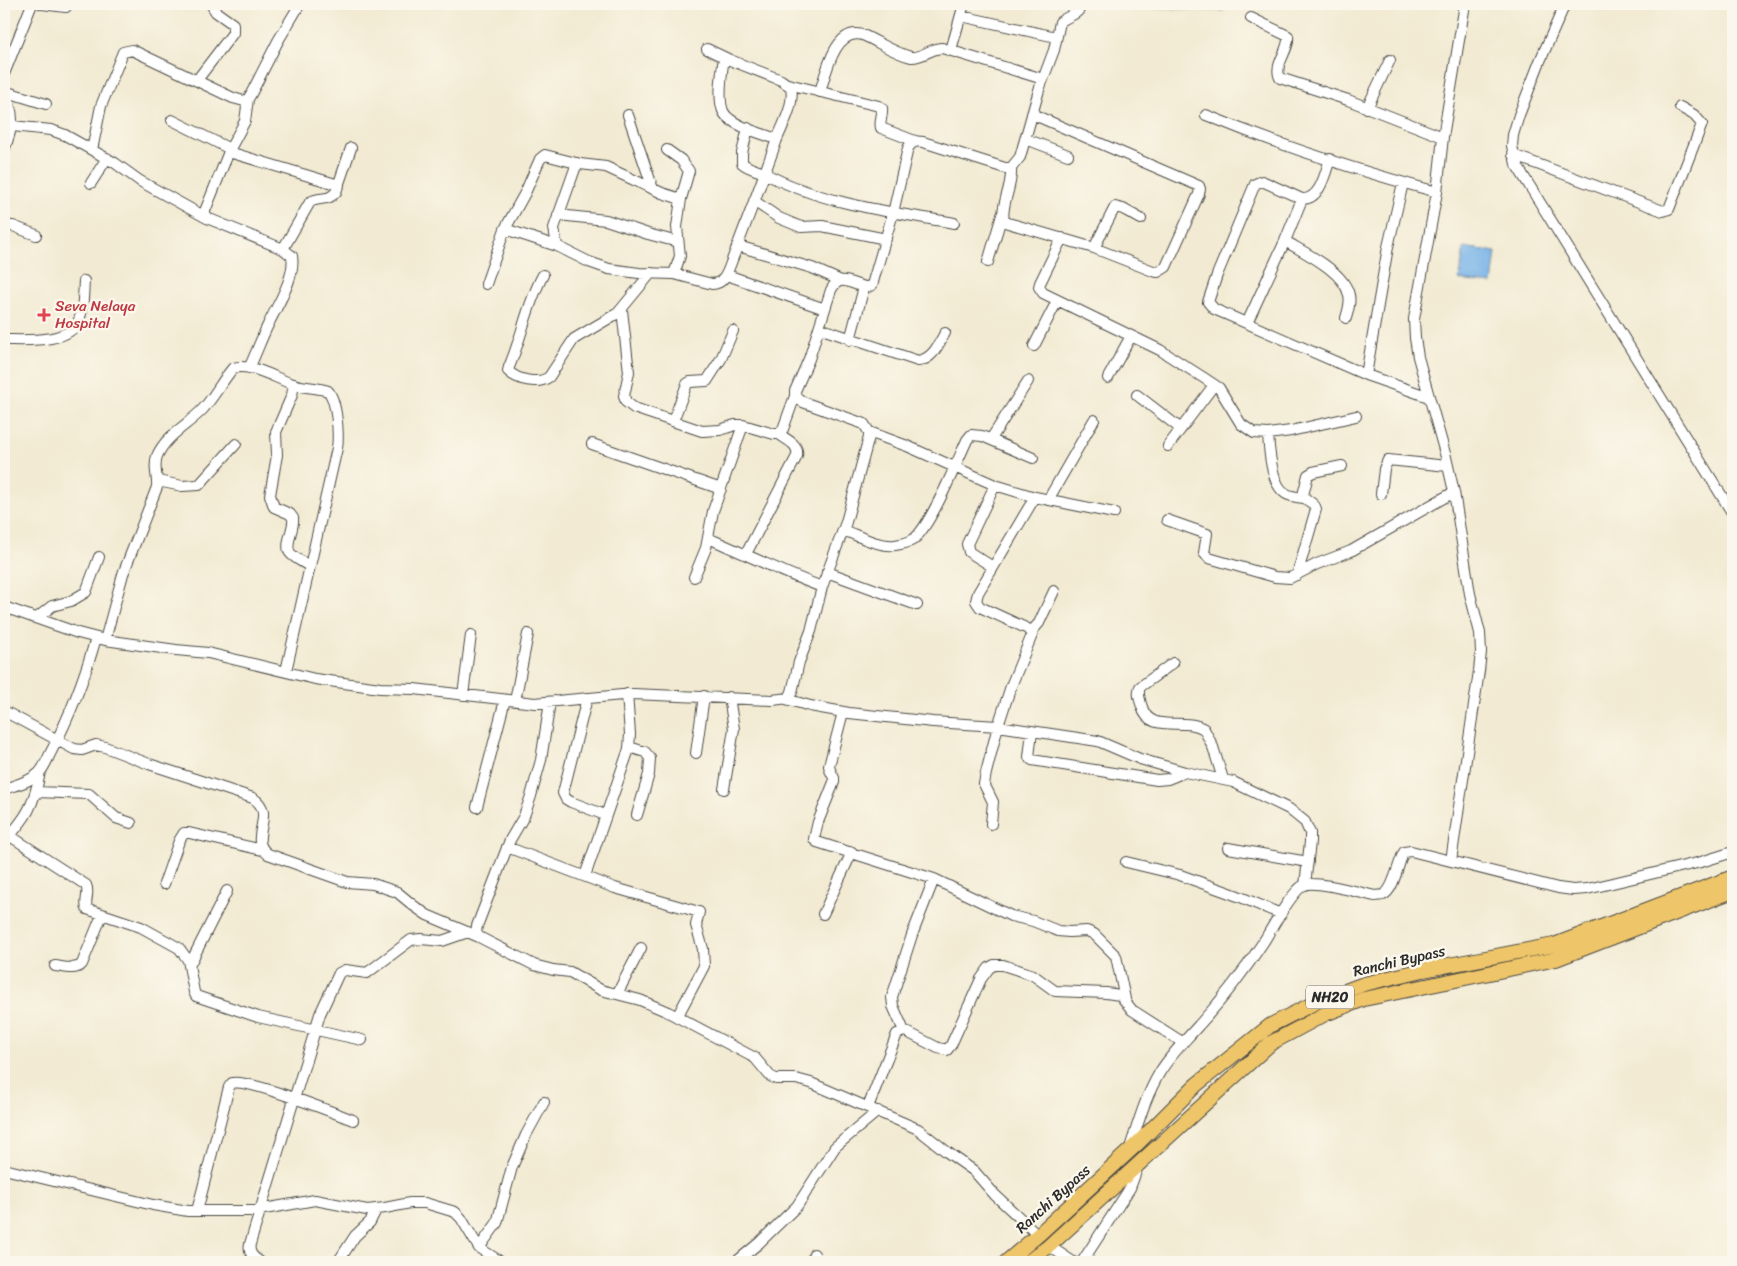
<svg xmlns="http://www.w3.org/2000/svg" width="1737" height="1266" viewBox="0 0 1737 1266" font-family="Sriracha,sans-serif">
	<rect width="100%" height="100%" fill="#fbf7ec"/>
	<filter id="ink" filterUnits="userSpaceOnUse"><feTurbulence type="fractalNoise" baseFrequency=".02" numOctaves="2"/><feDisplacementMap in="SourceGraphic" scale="10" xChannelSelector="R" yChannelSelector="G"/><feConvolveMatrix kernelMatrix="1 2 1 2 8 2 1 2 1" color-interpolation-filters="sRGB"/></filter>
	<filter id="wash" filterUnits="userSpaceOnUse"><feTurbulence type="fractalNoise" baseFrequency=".0096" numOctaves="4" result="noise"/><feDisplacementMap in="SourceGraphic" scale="20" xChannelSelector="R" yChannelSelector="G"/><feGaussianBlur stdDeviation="1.12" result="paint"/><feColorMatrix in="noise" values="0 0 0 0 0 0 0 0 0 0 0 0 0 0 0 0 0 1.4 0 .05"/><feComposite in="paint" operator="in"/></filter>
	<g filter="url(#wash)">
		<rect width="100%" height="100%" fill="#f2ead2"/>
		<path fill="#cbc3b8" d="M1150,4h75l-1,8 -73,-3z"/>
		<path fill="#73b1e6" stroke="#4f6e88" d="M1464,247l32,5 -4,32 -33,-4z"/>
	</g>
	<g filter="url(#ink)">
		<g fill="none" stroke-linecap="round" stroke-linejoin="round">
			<g stroke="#494844" stroke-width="12">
				<path id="minor" d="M42,4l24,3
					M1565,4l-25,57 -21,54 -6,20 -1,11 4,18 217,350
					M961,16l95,21
					M1251,18l37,18c2,14 -15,29 -8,42l68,22 95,37
					M951,50l13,-46
					M724,57c-2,14 -7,44 0,56 8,13 39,21 53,26
					M4,74l28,-70
					M197,80l36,-47v-9l-17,-12 -5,-8
					M788,84l91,22 3,2c1,7 -3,13 -1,20l34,13
					M4,91l42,13
					M4,92c12,22 9,35 0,58
					M820,92c6,-20 16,-68 45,-56 15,7 30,17 46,21 11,1 20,-9 31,-9l101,31
					M1367,108l23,-48
					M628,115l25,74
					M1206,115c75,31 153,56 231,77
					M172,120l58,29
					M12,126l39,4 14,5 50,28 25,18 67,37 76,31 9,7c4,21 -16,51 -24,69 -7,14 -12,29 -19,43
					M748,128l-6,25v10c7,6 16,7 24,11 57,30 125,38 188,49
					M1026,139l42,16
					M92,150l9,-44 22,-54 9,-2 101,48 11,3 4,-2 3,-5 27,-53 22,-37
					M667,150l14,10 8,11 -8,28 -4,28 3,29 -6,18
					M229,152l110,33
					M1513,155l150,56 6,-2 33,-85 -8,-9 -14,-8
					M1330,159c-5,15 -10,41 -28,40l-40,-18 -7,3 -38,91 -9,27 6,7 152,66 63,22
					M1011,168c2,18 -11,38 -7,52l4,3 86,25 59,23 5,1 8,-5 33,-73 1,-5 -1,-3 -167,-72
					M91,183l16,-25
					M754,201l25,17 22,9 21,-1 64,13
					M558,215l48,5 42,14 30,8
					M203,216l27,-67 15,-28 3,-22
					M4,226h9l23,9
					M505,229l52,17 32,16 20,7 30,4 35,1 38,10c10,0 14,-8 17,-16 16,-42 32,-84 47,-126 6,-16 19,-37 15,-55l-10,-7 -51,-20 -23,-11
					M1062,238l-22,45 -1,4 4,6 117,57 44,28 15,10 22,36 13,9 14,1 23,-3 65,-15
					M1285,241c20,12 59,30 64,54 2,7 -1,16 -3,23
					M557,246l-3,-18 23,-65
					M738,246l74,22 27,12
					M1094,248l21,-41 8,2 18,10
					M283,249l27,-47c10,-6 18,0 26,-10l15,-44
					M988,262l14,-47
					M543,275c-16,29 -21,62 -34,92l-1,4c9,9 30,14 41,6l25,-38 44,-26 33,-40
					M727,275l98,34
					M486,284l19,-55 20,-36 15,-34 5,-4 35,9 26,3 56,26 19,6
					M622,310l7,62 -5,24 2,6 8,6 68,23 18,-1 15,-5h8l31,9h5l4,-5 12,-33
					M1247,323l38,-82 17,-42
					M819,328l99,33c15,-2 20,-16 27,-28
					M4,340c21,0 65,4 75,-20 5,-12 4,-26 5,-39
					M850,340l14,-53
					M1034,346l23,-45
					M1366,375l22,-128 15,-64
					M1108,378l23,-42
					M294,384l-2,11 -16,37 1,23 -7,40 4,12 16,7 3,4c2,10 -10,28 -2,36 5,5 12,8 18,12
					M1137,395l44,34
					M673,421l14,-37 3,-2 17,-1 14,-22 12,-28
					M869,432l38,14 88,39 40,12 79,16
					M1268,434c1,15 3,50 17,59 5,4 13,4 19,5
					M991,439l37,-58
					M592,444l129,45
					M1168,446l46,-61
					M158,481l24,5 17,-1 37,-41
					M1381,494l3,-25 4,-9 60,6
					M1048,500l46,-80
					M1167,520l40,14 -3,19 5,5 66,19 15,1 27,-14 34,-13 103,-59
					M843,530c16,6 36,17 52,15 7,-1 14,-2 19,-6 17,-14 43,-77 53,-99l4,-5 11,1 51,22
					M708,538c38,16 75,35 114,49
					M746,554l51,-98c2,-12 -9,-15 -18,-22
					M993,567l-24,-15 -2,-8 28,-59
					M827,572l90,33
					M1297,575l19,-66c-1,-7 -10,-7 -13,-14l5,-20 5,-3 29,-6
					M694,577l12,-29 7,-37 30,-86
					M4,607l74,26 27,7 71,10 32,3 107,26 65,9 34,1 121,14 98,-9 139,6 17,-2 3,-6 7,-30 12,-31 11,-44 24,-65 23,-85v-5l-5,-8 -61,-22 -8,-6v-5l14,-32 22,-69c10,-19 22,-3 37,-3l4,-2 21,-72 15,-65c5,-7 7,-7 15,-6l82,26h6l9,-11 19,-67 15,-40 6,-28c8,-7 19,-6 21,-18
					M37,618l15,-12 19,-5 15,-9 13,-35
					M1031,632l8,-9 15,-32
					M105,640l18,-66 34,-87c1,-10 -4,-20 0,-31 9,-21 31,-31 46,-47 11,-12 19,-28 30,-41 20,-5 41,10 60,16 11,4 24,3 35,7 9,10 11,44 9,57l-51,223
					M1173,663l-33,24c-3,7 0,13 2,20 8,28 42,9 62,22l9,18 10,32
					M463,695l8,-60
					M587,698l-24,95 3,6 5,3 34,13
					M786,699l24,7 39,7 84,9 65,4 100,15 42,18 45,13 48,10 56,27 16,13 5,11v9l-5,43
					M515,701l13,-67
					M550,702l-9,58 -10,36 -7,20 -14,24 -33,86 -1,6 3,5 55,28 19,5 17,2 31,18 39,10 28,12 87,46 15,18 6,3h20l15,4 107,46 29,23 27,19 21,24 43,40
					M4,711l70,38 8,1 14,-5 9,2 44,17 104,34c25,16 -7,41 15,56l79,28 26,2 24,8 17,14 13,9 52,22
					M843,712l-14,54 1,4 4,8v4l-16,40 -4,17 3,3 117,37 77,37 22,5 25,10 11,1 18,-1 7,3 22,22 9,43
					M1032,731l-3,26 3,3 125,20 11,-1 17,-7
					M629,747l16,5 5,6 -1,16 -12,41
					M696,753l8,-57
					M4,789c11,-4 26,-7 35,-16 6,-6 9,-16 13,-23 19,-36 33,-74 44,-112
					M724,789l10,-60 -5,-32
					M36,792l53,2 27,24 15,5
					M477,807l28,-107
					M991,824l2,-22 -9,-18 2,-11 12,-47 13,-40 21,-51 -4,-6 -48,-22 -4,-6 2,-8 57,-96
					M4,832l82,53c4,8 -2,16 1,24l54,18 38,21 9,12 6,32 2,4 62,21 104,23
					M4,842c23,-25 30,-36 36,-70
					M507,847l108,41 84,24 -3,13 7,24 1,17 -27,51
					M1228,848l80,14
					M1451,861l28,-190 2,-19 -1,-19 -10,-39 -16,-102 -8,-35 -28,-100 -3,-19 -1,-19 23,-127 6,-55 22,-133
					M1126,862l54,13 58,21 43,18
					M585,876l44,-127 1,-15 -3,-40
					M164,884l15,-43 5,-8h5l73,17
					M823,914l29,-62
					M55,966c9,1 21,5 27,-2l20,-49
					M189,966l38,-75
					M617,994l24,-46
					M904,1031l-11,-25 -1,-9 20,-62 22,-56
					M868,1107l29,-73 7,-3 3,1 31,16 9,2 4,-5 30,-66 8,-11 5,-3h9l30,10 22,16 51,2 14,2 12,15 50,32
					M1129,1151c9,-27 16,-54 31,-79 11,-18 25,-31 39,-47 23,-25 46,-55 65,-84 8,-13 28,-50 40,-56 11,-5 57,8 71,11 3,-1 6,0 8,-1 11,-4 15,-33 21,-43l7,-1 147,37 15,2 14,-1 13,-3 101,-24 32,-10
					M4,1169l149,36 35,6h65l62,-11 52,10 18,-2 25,-5h15l30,9 6,6 18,30 22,14
					M197,1211l32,-124 3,-4c17,-4 100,29 121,37
					M1049,1246l24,16
					M479,1248l18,-25 15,-56 14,-32 18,-33
					M260,1262c-7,-5 -12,-9 -10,-18l70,-230 19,-41 6,-3 22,3 44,-33 10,-1 21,2 26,-9
					M338,1262l17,-26 15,-14 6,-12
					M736,1262l23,-19 38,-37 38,-59 43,-36
					M812,1262l2,-8
					M1082,1262l48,-74 8,-22"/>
			</g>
			<g stroke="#494844" stroke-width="16">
				<path id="highway" d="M1006,1262l32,-27 101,-93 57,-57 75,-60 47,-24 46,-17 59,-14 131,-25 179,-68
					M1028,1262l21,-16 222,-203 54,-29 39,-15 192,-40 177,-68"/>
			</g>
			<use href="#minor" stroke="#fff" stroke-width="10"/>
			<use href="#highway" stroke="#eec569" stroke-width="14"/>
		</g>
	</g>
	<path fill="#e0444e" stroke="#fbf7ec" stroke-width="2" d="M41.5 307.5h5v5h5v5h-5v5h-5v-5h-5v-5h5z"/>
	<g text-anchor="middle" stroke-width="5" stroke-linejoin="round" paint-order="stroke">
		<rect fill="#fbf7ec" stroke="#696865" stroke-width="1" x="1306" y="985.5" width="48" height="23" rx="4"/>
		<g font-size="14" font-weight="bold" fill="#2b2b2b">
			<text x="1330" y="1002">NH20</text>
		</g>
		<g font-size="15" fill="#be3a42" stroke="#fbf7ec" text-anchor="start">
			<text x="55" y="311">Seva Nelaya<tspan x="55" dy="17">Hospital</tspan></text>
		</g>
		<g font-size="15" fill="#2b2b2b" stroke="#fbf7ec">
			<text transform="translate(1399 961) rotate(-13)" y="5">Ranchi Bypass</text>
			<text transform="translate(1053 1199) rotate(-42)" y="5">Ranchi Bypass</text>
		</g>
	</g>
	<rect width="1737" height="1266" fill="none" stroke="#fbf7ec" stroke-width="20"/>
</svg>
